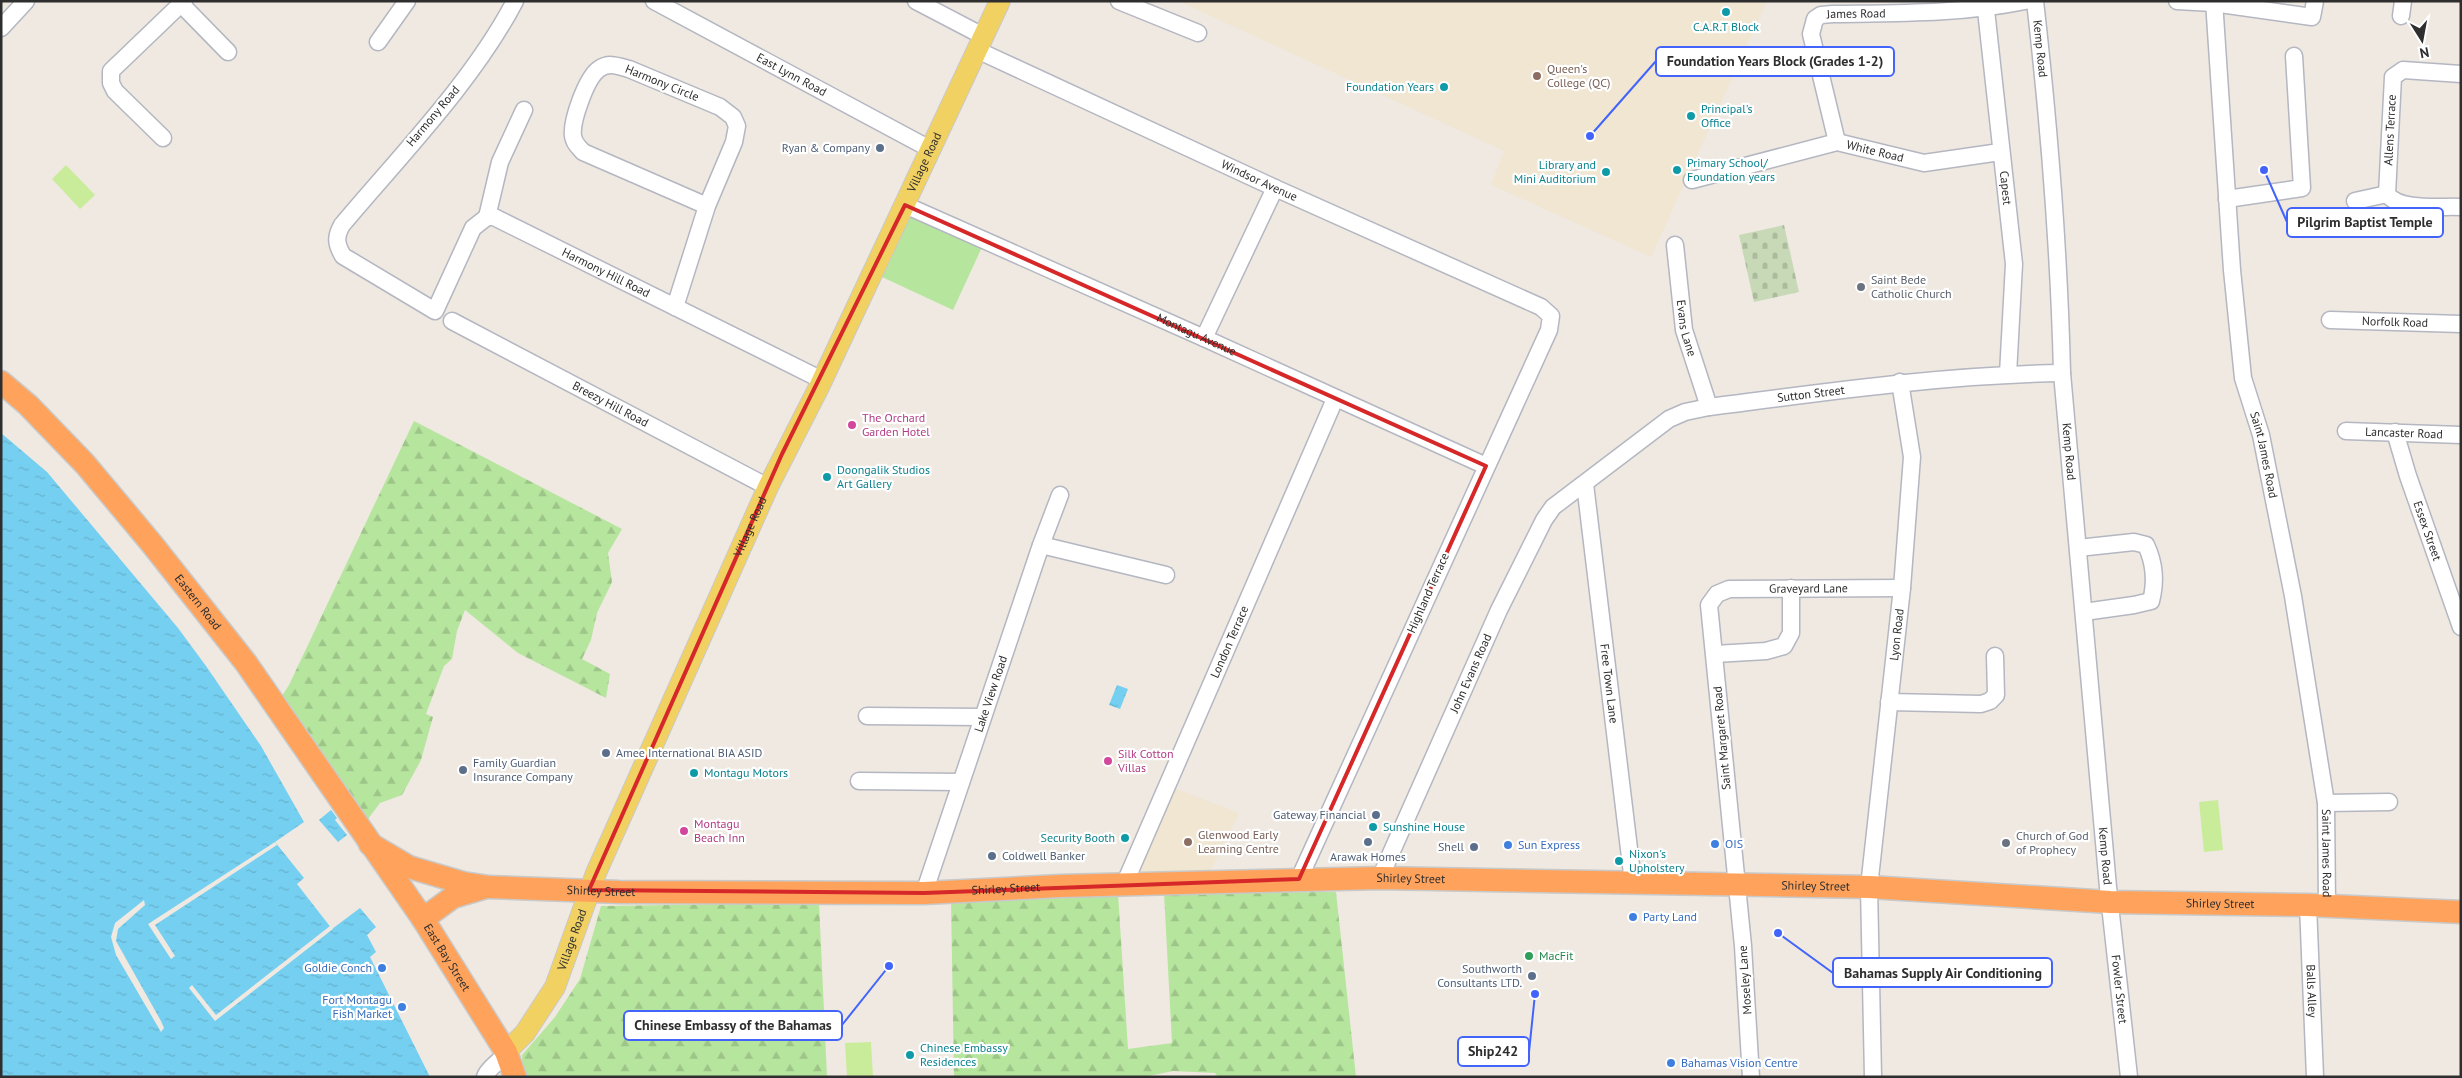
<svg xmlns="http://www.w3.org/2000/svg" width="2462" height="1078" viewBox="0 0 2462 1078" font-family="'PT Sans',sans-serif">
	<defs>
		<pattern id="forest-firs" width="22" height="20" patternUnits="userSpaceOnUse" patternTransform="scale(1.25)"><rect width="22" height="20" fill="#b6e59e"/><path d="M5 1l3.5 6h-7zM16 11l3.5 6h-7z" fill="#9dc588"/></pattern>
		<pattern id="cemetery-stones" width="16" height="16" patternUnits="userSpaceOnUse" patternTransform="scale(1.25)"><rect width="16" height="16" fill="#c8d9b8"/><path d="M2 7V4a2 2 0 0 1 4 0v3zM10 15v-3a2 2 0 0 1 4 0v3z" fill="#acbb9e"/></pattern>
		<pattern id="water-ripples" width="26" height="14" patternUnits="userSpaceOnUse" patternTransform="scale(1.25)"><rect width="26" height="14" fill="#75cff0"/><path d="M2 4q2-2 4 0t4 0M15 11q2-2 4 0t4 0" fill="none" stroke="#66b2ce"/></pattern>
	</defs>
	<rect width="100%" height="100%" fill="#efe9e1"/>
	<path fill="#f0e6d1" d="M1178,1h589l-116,256 -160,-72 13,-34z
		M1174,788l65,25 -28,57 -74,4z"/>
	<path fill="url(#forest-firs)" d="M414,421l208,108 -14,24 4,29 -15,31 -6,27 -9,19 28,15 -4,24 -88,-45 -53,-43 -8,21 -5,28 -8,7 -18,48 7,3 -12,43 -19,35 -22,8 -15,20 -85,-124 9,-14z
		M1336,892l20,185h-138l-3,-4 -42,-2 -29,6h-190l-3,-176 167,-7 10,155 44,-6 -8,-150z
		M819,903l8,174h-304l-1,-22 33,-38 25,-38 21,-73z"/>
	<path fill="url(#cemetery-stones)" d="M1784,225l15,67 -45,10 -15,-67z"/>
	<path fill="#b6e59e" d="M911,215l71,32 -29,63 -71,-33z"/>
	<path fill="#c9ec9a" d="M66,165l29,30 -15,14 -28,-30z
		M2218,800l5,50 -19,2 -5,-50z
		M871,1042l2,35h-26l-2,-34z"/>
	<path fill="url(#water-ripples)" d="M1,433l46,39 131,156 28,38 55,80 43,76 -29,20 29,36 -7,6 35,45 28,-21 16,19 -9,8 9,17 -6,5 60,120h-429z
		M1117,685l11,4 -8,20 -11,-4z
		M331,810l6,8 -2,2 12,15 -9,7 -19,-22z"/>
	<path fill="#efe9e1" d="M275,842l2,3 -122,80 20,31 -4,3 -23,-35z
		M144,900l1,5 -27,24 -2,12 45,80 3,7 -3,4 -45,-77 -5,-18 4,-14z
		M330,926l3,3 -118,92 -26,-33 3,-3 24,30z"/>
	<g fill="none" stroke-linecap="round" stroke-linejoin="round">
		<g stroke="#b4b7c1" stroke-width="19">
			<g id="minor">
				<path id="s1" d="M515,1c-41,79 -115,155 -173,224 -7,12 -6,19 1,31l92,55 38,-83 14,-11h7l328,163"/>
				<path id="s2" d="M654,1l276,148"/>
				<path d="M916,1l67,35"/>
				<path d="M1119,1l79,32"/>
				<path id="s3" d="M1985,1l29,263 -6,110"/>
				<path id="s4" d="M2035,1c14,123 24,248 27,372l46,514 21,190"/>
				<path d="M2177,1l36,2 99,14 3,-16"/>
				<path id="s5" d="M2214,1l18,269 11,108 18,57 32,161 33,207 1,103"/>
				<path d="M182,5l46,47"/>
				<path d="M2401,16l2,-15"/>
				<path d="M1,28l25,-27"/>
				<path d="M378,42l29,-41"/>
				<path id="s6" d="M977,50l298,138 266,119 10,9 -2,14 -250,549"/>
				<path d="M2461,74l-58,-4 -10,7 -6,117c12,17 53,12 74,13"/>
				<path d="M163,138l-48,-47 -4,-8v-12l73,-70"/>
				<path id="s7" d="M1837,142l-26,-108 4,-15 6,-4 12,-1c65,-1 129,0 192,-13"/>
				<path id="s8" d="M1692,180l145,-38 87,21 76,-11"/>
				<path d="M2227,199l75,-11 -8,-132"/>
				<path d="M2355,201l32,-7"/>
				<path id="s9" d="M905,205l299,133 282,128"/>
				<path d="M487,217l13,-55 24,-52"/>
				<path id="s10" d="M1675,245l9,85 25,77"/>
				<path d="M675,307l32,-101 27,-64 3,-16 -4,-9 -13,-10 -91,-38c-11,-3 -20,-7 -30,0 -13,9 -28,53 -26,67 1,8 6,11 10,16l124,54"/>
				<path id="s11" d="M2330,320l131,4"/>
				<path id="s12" d="M452,321l316,166"/>
				<path d="M1204,338l71,-150"/>
				<path id="s13" d="M2346,431l115,4"/>
				<path id="s14" d="M2395,432l13,44 53,151"/>
				<path id="s15" d="M1585,484l48,398"/>
				<path d="M1041,545l125,30"/>
				<path d="M2078,548l56,-6 12,3c8,17 10,37 5,56l-17,4 -50,7"/>
				<path d="M1715,654l51,-3 18,-5 7,-13v-45"/>
				<path d="M1889,702l92,2 9,-3 6,-6 -1,-39"/>
				<path d="M867,716l115,1"/>
				<path d="M859,781l102,1"/>
				<path d="M2326,803l63,-1"/>
				<path id="s16" d="M1380,878l119,-268 45,-90 9,-13 116,-88 16,-7 24,-5c117,-15 234,-32 353,-34"/>
				<path id="s17" d="M1124,885l211,-486"/>
				<path id="s18" d="M924,893l117,-348 19,-50"/>
				<path id="s19" d="M2308,905l7,172"/>
				<path d="M485,1077c3,-10 16,-15 21,-25"/>
				<path id="s20" d="M1751,1077l-8,-131 -34,-341 8,-11 12,-5 173,-1"/>
				<path id="s21" d="M1873,1077l-4,-190 33,-299 10,-131 -12,-75"/>
			</g>
		</g>
		<g stroke="#c9c9c9" stroke-width="22">
			<g id="major">
				<path id="s22" d="M506,1052l19,-19 30,-46 41,-114 172,-386 51,-100 181,-386"/>
			</g>
		</g>
		<g stroke="#c9c9c9" stroke-width="25">
			<g id="highway">
				<path id="s23" d="M1,382l27,23 57,59 67,80 94,119 177,256 83,133 9,25"/>
				<path id="s24" d="M370,844l39,23 54,16 26,4 130,5 305,1 136,-7 320,-8 489,9 241,15 198,3 153,7"/>
				<path d="M423,919l30,-22 30,-9"/>
			</g>
		</g>
		<use href="#minor" stroke="#fff" stroke-width="16"/>
		<use href="#major" stroke="#f2d163" stroke-width="20"/>
		<use href="#highway" stroke="#ffa35c" stroke-width="22"/>
	</g>
	<path fill="none" stroke="#d62828" stroke-width="4" stroke-linejoin="round" d="M905,205l581,261 -187,413 -375,14 -335,-3 193,-436z"/>
	<g fill="#0f9aa8" stroke="#fff" stroke-width="2">
		<circle cx="1726" cy="12" r="5"/>
		<circle cx="1444" cy="87" r="5"/>
		<circle cx="1691" cy="116" r="5"/>
		<circle cx="1677" cy="170" r="5"/>
		<circle cx="1606" cy="172" r="5"/>
		<circle cx="827" cy="477" r="5"/>
		<circle cx="694" cy="773" r="5"/>
		<circle cx="1373" cy="827" r="5"/>
		<circle cx="1125" cy="838" r="5"/>
		<circle cx="1619" cy="861" r="5"/>
		<circle cx="910" cy="1055" r="5"/>
	</g>
	<g fill="#8d6e63" stroke="#fff" stroke-width="2">
		<circle cx="1537" cy="76" r="5"/>
		<circle cx="1188" cy="842" r="5"/>
	</g>
	<g fill="#5c6f8a" stroke="#fff" stroke-width="2">
		<circle cx="880" cy="148" r="5"/>
		<circle cx="606" cy="753" r="5"/>
		<circle cx="463" cy="770" r="5"/>
		<circle cx="1376" cy="815" r="5"/>
		<circle cx="1368" cy="842" r="5"/>
		<circle cx="1474" cy="847" r="5"/>
		<circle cx="992" cy="856" r="5"/>
		<circle cx="1532" cy="976" r="5"/>
	</g>
	<g fill="#6b7280" stroke="#fff" stroke-width="2">
		<circle cx="1861" cy="287" r="5"/>
		<circle cx="2006" cy="843" r="5"/>
	</g>
	<g fill="#d1479c" stroke="#fff" stroke-width="2">
		<circle cx="852" cy="425" r="5"/>
		<circle cx="1108" cy="761" r="5"/>
		<circle cx="684" cy="831" r="5"/>
	</g>
	<g fill="#3f7fe0" stroke="#fff" stroke-width="2">
		<circle cx="1715" cy="844" r="5"/>
		<circle cx="1508" cy="845" r="5"/>
		<circle cx="1633" cy="917" r="5"/>
		<circle cx="382" cy="968" r="5"/>
		<circle cx="402" cy="1007" r="5"/>
		<circle cx="1671" cy="1063" r="5"/>
	</g>
	<circle fill="#2e9e5b" stroke="#fff" stroke-width="2" cx="1529" cy="956" r="5"/>
	<g text-anchor="middle" stroke-width="4.5" stroke-linejoin="round" paint-order="stroke">
		<g font-size="12" fill="#2e2e2e" stroke="#fff">
			<text dy="4" stroke="none"><textPath href="#s7" startOffset="169">James Road</textPath></text>
			<text dy="4" stroke="none"><textPath href="#s4" startOffset="48">Kemp Road</textPath></text>
			<text dy="4" stroke="none"><textPath href="#s2" startOffset="156">East Lynn Road</textPath></text>
			<text transform="translate(662 83) rotate(22)" y="4">Harmony Circle</text>
			<text transform="translate(433 116) rotate(-50)" y="4">Harmony Road</text>
			<text transform="translate(2390 130) rotate(-87)" y="4">Allens Terrace</text>
			<text dy="4" stroke="none"><textPath href="#s8" startOffset="189">White Road</textPath></text>
			<text dy="4" stroke="none"><textPath href="#s22" startOffset="986">Village Road</textPath></text>
			<text dy="4" stroke="none"><textPath href="#s6" startOffset="311">Windsor Avenue</textPath></text>
			<text dy="4" stroke="none"><textPath href="#s3" startOffset="188">Capest</textPath></text>
			<text dy="4" stroke="none"><textPath href="#s1" startOffset="665">Harmony Hill Road</textPath></text>
			<text dy="4" stroke="none"><textPath href="#s11" startOffset="65">Norfolk Road</textPath></text>
			<text dy="4" stroke="none"><textPath href="#s10" startOffset="84">Evans Lane</textPath></text>
			<text dy="4" stroke="none"><textPath href="#s9" startOffset="319">Montagu Avenue</textPath></text>
			<text dy="4" stroke="none"><textPath href="#s16" startOffset="700">Sutton Street</textPath></text>
			<text dy="4" stroke="none"><textPath href="#s12" startOffset="179">Breezy Hill Road</textPath></text>
			<text dy="4" stroke="none"><textPath href="#s13" startOffset="58">Lancaster Road</textPath></text>
			<text dy="4" stroke="none"><textPath href="#s4" startOffset="452">Kemp Road</textPath></text>
			<text dy="4" stroke="none"><textPath href="#s5" startOffset="458">Saint James Road</textPath></text>
			<text dy="4" stroke="none"><textPath href="#s22" startOffset="582">Village Road</textPath></text>
			<text dy="4" stroke="none"><textPath href="#s14" startOffset="104">Essex Street</textPath></text>
			<text dy="4" stroke="none"><textPath href="#s20" startOffset="580">Graveyard Lane</textPath></text>
			<text transform="translate(1428 593) rotate(-66)" y="4">Highland Terrace</text>
			<text dy="4" stroke="none"><textPath href="#s23" startOffset="296">Eastern Road</textPath></text>
			<text dy="4" stroke="none"><textPath href="#s21" startOffset="444">Lyon Road</textPath></text>
			<text dy="4" stroke="none"><textPath href="#s17" startOffset="265">London Terrace</textPath></text>
			<text dy="4" stroke="none"><textPath href="#s16" startOffset="224">John Evans Road</textPath></text>
			<text dy="4" stroke="none"><textPath href="#s15" startOffset="201">Free Town Lane</textPath></text>
			<text dy="4" stroke="none"><textPath href="#s18" startOffset="210">Lake View Road</textPath></text>
			<text transform="translate(1722 738) rotate(-95)" y="4">Saint Margaret Road</text>
			<text dy="4" stroke="none"><textPath href="#s5" startOffset="862">Saint James Road</textPath></text>
			<text dy="4" stroke="none"><textPath href="#s4" startOffset="858">Kemp Road</textPath></text>
			<text dy="4" stroke="none"><textPath href="#s24" startOffset="1050">Shirley Street</textPath></text>
			<text dy="4" stroke="none"><textPath href="#s24" startOffset="1455">Shirley Street</textPath></text>
			<text dy="4" stroke="none"><textPath href="#s24" startOffset="645">Shirley Street</textPath></text>
			<text dy="4" stroke="none"><textPath href="#s24" startOffset="240">Shirley Street</textPath></text>
			<text dy="4" stroke="none"><textPath href="#s24" startOffset="1860">Shirley Street</textPath></text>
			<text dy="4" stroke="none"><textPath href="#s22" startOffset="132">Village Road</textPath></text>
			<text dy="4" stroke="none"><textPath href="#s23" startOffset="730">East Bay Street</textPath></text>
			<text transform="translate(1745 980) rotate(-94)" y="4">Moseley Lane</text>
			<text dy="4" stroke="none"><textPath href="#s4" startOffset="992">Fowler Street</textPath></text>
			<text dy="4" stroke="none"><textPath href="#s19" startOffset="86">Balls Alley</textPath></text>
		</g>
		<g font-size="12" fill="#0d838f" stroke="#fff" text-anchor="start">
			<text x="1726" y="31" text-anchor="middle">C.A.R.T Block</text>
			<text x="1434" y="91" text-anchor="end">Foundation Years</text>
			<text x="1701" y="113">Principal's<tspan x="1701" dy="14">Office</tspan></text>
			<text x="1687" y="167">Primary School/<tspan x="1687" dy="14">Foundation years</tspan></text>
			<text x="1596" y="169" text-anchor="end">Library and<tspan x="1596" dy="14">Mini Auditorium</tspan></text>
			<text x="837" y="474">Doongalik Studios<tspan x="837" dy="14">Art Gallery</tspan></text>
			<text x="704" y="777">Montagu Motors</text>
			<text x="1383" y="831">Sunshine House</text>
			<text x="1115" y="842" text-anchor="end">Security Booth</text>
			<text x="1629" y="858">Nixon's<tspan x="1629" dy="14">Upholstery</tspan></text>
			<text x="920" y="1052">Chinese Embassy<tspan x="920" dy="14">Residences</tspan></text>
		</g>
		<g font-size="12" fill="#785e54" stroke="#fff" text-anchor="start">
			<text x="1547" y="73">Queen's<tspan x="1547" dy="14">College (QC)</tspan></text>
			<text x="1198" y="839">Glenwood Early<tspan x="1198" dy="14">Learning Centre</tspan></text>
		</g>
		<g font-size="12" fill="#4e5e75" stroke="#fff" text-anchor="end">
			<text x="870" y="152">Ryan &amp; Company</text>
			<text x="616" y="757" text-anchor="start">Amee International BIA ASID</text>
			<text x="473" y="767" text-anchor="start">Family Guardian<tspan x="473" dy="14">Insurance Company</tspan></text>
			<text x="1366" y="819">Gateway Financial</text>
			<text x="1464" y="851">Shell</text>
			<text x="1002" y="860" text-anchor="start">Coldwell Banker</text>
			<text x="1368" y="861" text-anchor="middle">Arawak Homes</text>
			<text x="1522" y="973">Southworth<tspan x="1522" dy="14">Consultants LTD.</tspan></text>
		</g>
		<g font-size="12" fill="#5b616d" stroke="#fff" text-anchor="start">
			<text x="1871" y="284">Saint Bede<tspan x="1871" dy="14">Catholic Church</tspan></text>
			<text x="2016" y="840">Church of God<tspan x="2016" dy="14">of Prophecy</tspan></text>
		</g>
		<g font-size="12" fill="#b23c85" stroke="#fff" text-anchor="start">
			<text x="862" y="422">The Orchard<tspan x="862" dy="14">Garden Hotel</tspan></text>
			<text x="1118" y="758">Silk Cotton<tspan x="1118" dy="14">Villas</tspan></text>
			<text x="694" y="828">Montagu<tspan x="694" dy="14">Beach Inn</tspan></text>
		</g>
		<g font-size="12" fill="#366cbe" stroke="#fff" text-anchor="start">
			<text x="1725" y="848">OIS</text>
			<text x="1518" y="849">Sun Express</text>
			<text x="1643" y="921">Party Land</text>
			<text x="372" y="972" text-anchor="end">Goldie Conch</text>
			<text x="392" y="1004" text-anchor="end">Fort Montagu<tspan x="392" dy="14">Fish Market</tspan></text>
			<text x="1681" y="1067">Bahamas Vision Centre</text>
		</g>
		<g font-size="12" fill="#27864d" stroke="#fff" text-anchor="start">
			<text x="1539" y="960">MacFit</text>
		</g>
	</g>
	<path fill="none" stroke="#4264fb" stroke-width="2" d="M1590 136L1656 61M2264 170L2287 222M1778 933L1833 973M889 966L842 1025M1535 994L1529 1052"/>
	<g fill="#4264fb" stroke="#fff" stroke-width="2">
		<circle cx="1590" cy="136" r="5"/>
		<circle cx="2264" cy="170" r="5"/>
		<circle cx="1778" cy="933" r="5"/>
		<circle cx="889" cy="966" r="5"/>
		<circle cx="1535" cy="994" r="5"/>
	</g>
	<g fill="#fff" stroke="#4264fb" stroke-width="2">
		<rect x="1656" y="47" width="238" height="29" rx="5"/>
		<rect x="2287" y="208" width="156" height="29" rx="5"/>
		<rect x="1833" y="958" width="219" height="29" rx="5"/>
		<rect x="624" y="1011" width="218" height="29" rx="5"/>
		<rect x="1458" y="1037" width="71" height="29" rx="5"/>
	</g>
	<g font-size="14" text-anchor="middle" font-weight="bold" fill="#2e2e2e">
		<text x="1775" y="66">Foundation Years Block (Grades 1-2)</text>
		<text x="2365" y="227">Pilgrim Baptist Temple</text>
		<text x="1943" y="978">Bahamas Supply Air Conditioning</text>
		<text x="733" y="1030">Chinese Embassy of the Bahamas</text>
		<text x="1493" y="1056">Ship242</text>
	</g>
	<rect width="2462" height="1078" fill="none" stroke="#2e2e2e" stroke-width="5"/>
	<g transform="translate(2422 40) rotate(169)" stroke="#ffffff" stroke-width="4" paint-order="stroke">
	<path d="M0-4L9 19L0 12L-9 19Z" fill="#2e2e2e"/>
	<text y="-8" font-size="14" font-weight="bold" text-anchor="middle" fill="#2e2e2e">N</text>
	</g>
</svg>
